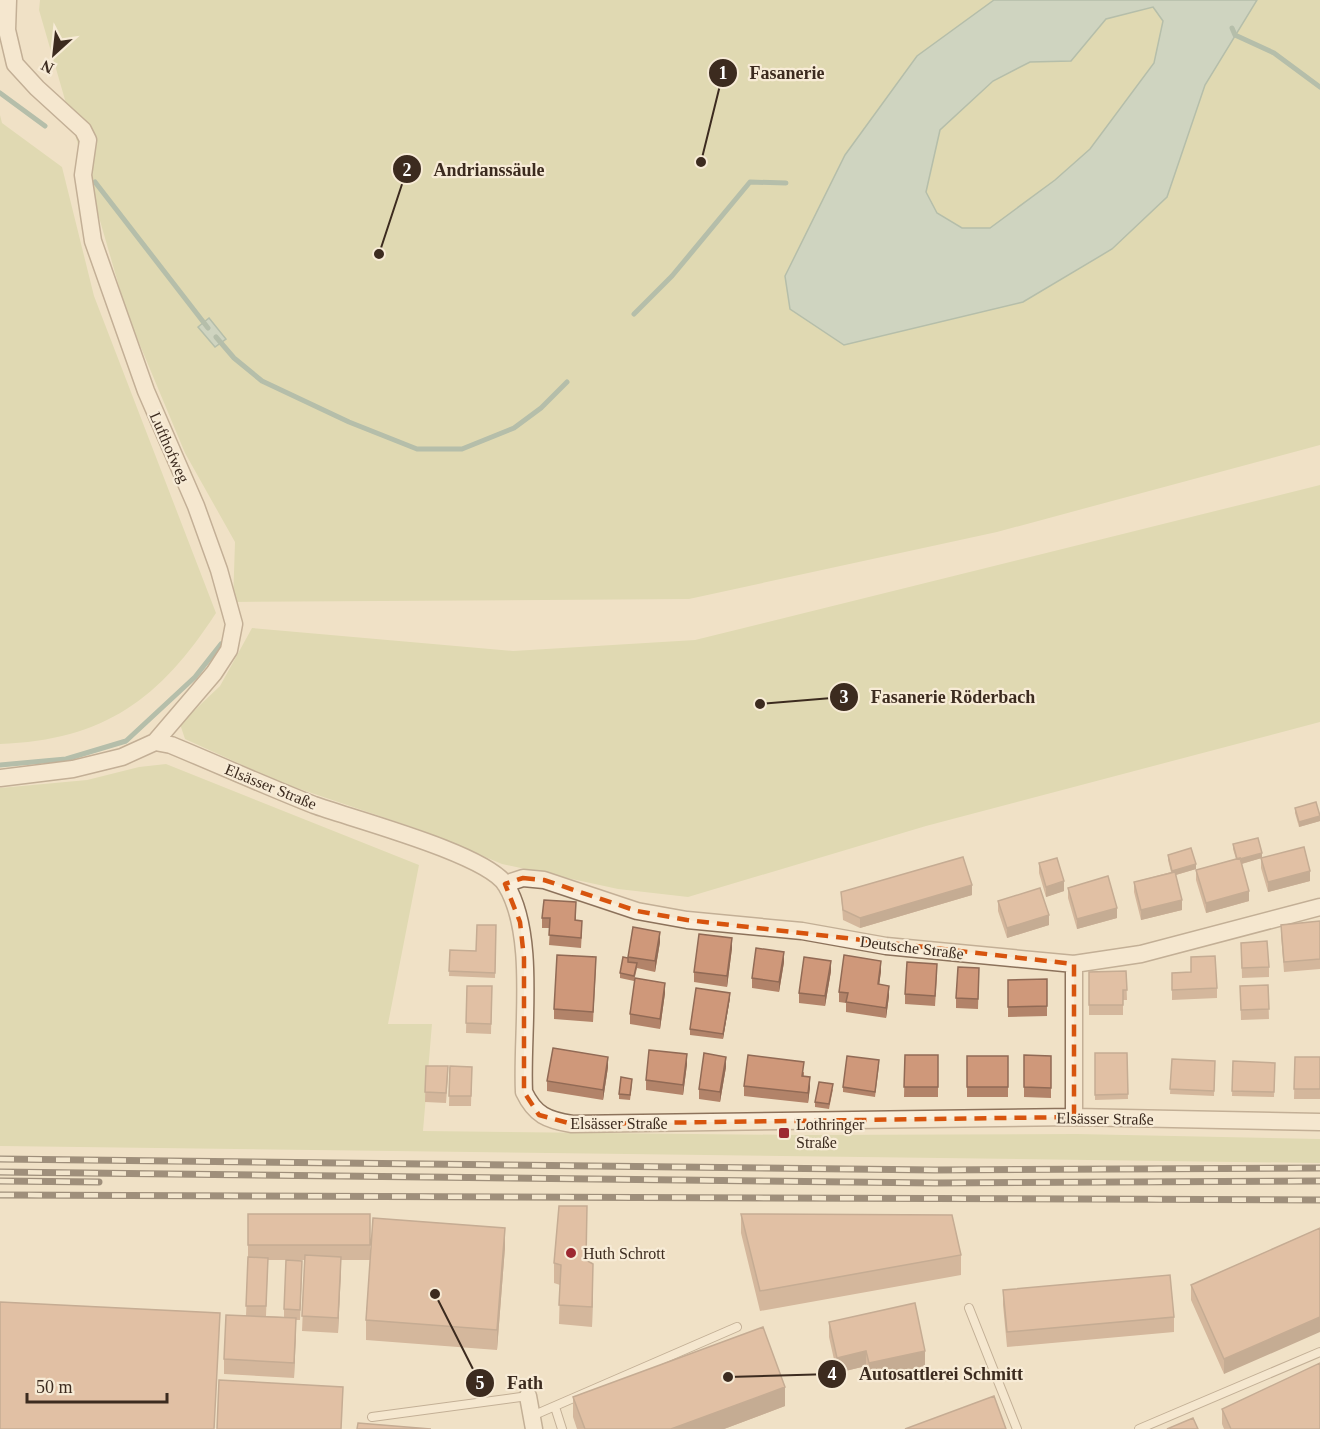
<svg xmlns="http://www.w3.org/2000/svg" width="1320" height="1429" viewBox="0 0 1320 1429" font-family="'Times New Roman',serif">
	<rect width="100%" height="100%" fill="#f0e1c6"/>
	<path fill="#cccf99" d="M40,0h1280v445l-323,87 -308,67 -456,3 2,-60 -50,-89 -58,-139 -88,-304z
		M0,115l2,8 60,44 32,129 122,317c-56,86 -111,127 -216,131z
		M1320,485v237l-394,104 -238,71 -70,-8 -116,-25 -84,-35 -136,-46 -97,-44 -5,-15 40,-38 32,-58 261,23 182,-11z
		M166,764l253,101 -31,159h44l-9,107 376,4 278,-1 243,5v24l-1320,-17v-358l87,-8 52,-13z"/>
	<path fill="#a7c3b9" stroke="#6d9287" stroke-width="1.5" fill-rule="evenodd" d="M994,0h263l-52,85 -38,112 -55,52 -89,53 -179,43 -54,-36 -5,-33 60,-121 72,-99zM1153,7l10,14 -9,42 -64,86 -35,31 -65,48h-28l-25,-15 -11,-21 14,-62 53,-49 37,-19 41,-1 35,-42z
		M209,318l17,21 -11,8 -17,-20z"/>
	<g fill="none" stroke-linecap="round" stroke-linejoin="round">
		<path stroke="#6d9287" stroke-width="5" d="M1232,28l3,7 39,18 46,34
			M0,93l45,33
			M95,182l113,146
			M634,314l38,-38 78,-94 36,1
			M216,337l18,21 28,23 87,41 68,27h45l52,-21 27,-20 26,-26
			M0,765l66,-6 60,-18 69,-64 26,-33"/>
		<g stroke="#8c725b" stroke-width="10">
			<path id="lane" d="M969,1308l48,121
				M555,1407l7,22
				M532,1416l205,-89
				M372,1417l156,-21
				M1139,1429l181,-77"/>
		</g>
		<g stroke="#8c725b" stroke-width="19">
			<path id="street" d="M155,742l16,3c48,20 95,41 143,60 39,14 173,49 192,80 31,51 15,148 18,207 11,23 23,28 48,32l502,-7 246,5
				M0,778l73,-9 49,-12 33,-15 59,-69 15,-23 5,-26 -15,-54 -23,-64 -50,-115 -53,-150 -10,-66 5,-35 -5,-10 -46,-42 -22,-24 -8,-34 1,-30
				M505,884l18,-6 21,2 93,31 50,9 115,11 84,15 188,18 67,-10 179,-47
				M1074,1117v-153
				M528,1396l6,33"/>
		</g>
		<use href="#lane" stroke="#faeeda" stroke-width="8"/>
		<use href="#street" stroke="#faeeda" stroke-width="16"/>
		<g stroke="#3c2b1f" stroke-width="7">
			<path id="rail" d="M0,1159l935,11 385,-2
				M0,1172l935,11 385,-2
				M0,1181l99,1
				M0,1195l1320,5"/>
		</g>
		<use href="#rail" stroke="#f7ebd6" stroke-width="4.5" stroke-dasharray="14" stroke-linecap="butt"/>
	</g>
	<path fill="#b28369" d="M1295,808l25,13 -21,6 -4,-14z
		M1233,844l29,14 48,23 -42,11 -7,-24v-10l-19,6 7,37 -43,12 -10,-33v-10l40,-11 -3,-10z
		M1168,855l28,14 -20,6 6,35 -41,10 -7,-28v-10l37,-10 -3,-12z
		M1039,863l25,28 -18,6 -7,-24z
		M1068,888l49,30 -40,11 -9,-31z
		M841,892l131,3 -112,33 -17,-8z
		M998,901l51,24 -42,13 -9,-27z
		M576,912v8l6,11 -1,17 -32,-3 1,-17h-8v-10z
		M1320,921v48l-36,3 -3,-37v-10z
		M496,925l-1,53 -46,-2 1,-26 26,1z
		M633,927l27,15 -5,30 -18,-4 -3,13 -14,-3v-5l8,-15z
		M1241,943l28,24v10l-27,1z
		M732,948l-5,39 -33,-5v-10z
		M784,962l-5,30 -27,-4v-10z
		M596,967l-3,55 -39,-3v-10z
		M979,968l-1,41 -22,-1v-10z
		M831,971l-6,35 -26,-3v-10z
		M881,971l-2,14 10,11 -3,22 -40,-6v-9l-7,-1v-10z
		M1126,971l1,29h-4v15h-34v-43z
		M1172,973l45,15v10l-45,2z
		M937,974l-2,32 -30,-2v-10z
		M1047,979v37l-39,1v-37z
		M1268,985l1,34 -28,1 -1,-34z
		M467,986h25l-1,48 -25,-1z
		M665,993l-5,36 -30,-5v-10z
		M730,998l-7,41 -33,-4v-6z
		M1095,1053h32l1,46 -33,1z
		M905,1055h33v42h-34z
		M1024,1055l27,1v42l-27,-1z
		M967,1056h41v41h-41z
		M1295,1057h25v42h-26z
		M1172,1059l43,2 -1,35 -44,-2z
		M1233,1061l42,2 -1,34 -42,-1z
		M687,1064l-4,31 -37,-5v-10z
		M879,1065l-4,32 -32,-5v-5z
		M426,1066l22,10 -2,27 -21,-1z
		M450,1066l22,1 -1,39h-22z
		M608,1067l-5,33 -56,-9v-10z
		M726,1067l-6,35 -21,-3v-10z
		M804,1072v4l6,11 -2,16 -64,-7v-10z
		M632,1084l-2,16 -11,-1v-5z
		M833,1089l-4,20 -14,-2v-5z
		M248,1214h122v46h-29l-3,73 -36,-2 3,-71h-37l-2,56 18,1v-8l18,-38 -2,49h-4l-2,58 -70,-4v-15l22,-43 2,-56z
		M741,1214l220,41v20l-201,36 -19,-78z
		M1320,1228l-96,146 -33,-74v-15z
		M505,1247l-8,103 -131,-10v-20z
		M586,1260l7,23 -1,44 -33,-3 1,-39 -6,-2v-20z
		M1003,1290l171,27v15l-167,15 -4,-42z
		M829,1322l96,44 -56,12 -3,-12 -29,7 -8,-36z
		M573,1397l212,9 -61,23h-147l-4,-12z
		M1222,1409l98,20h-96l-2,-5z"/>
	<path fill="#916a55" d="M1320,816v5l-21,6v-5z
		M1262,853v5l-25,7v-5z
		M1196,864v5l-24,7v-5z
		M1310,871v10l-42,11v-10z
		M1064,881v10l-18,6v-10z
		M972,885v10l-112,33v-10z
		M1249,891v10l-43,12v-10z
		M1182,900v10l-41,10v-10z
		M1117,908v10l-40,11v-10z
		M1049,915v10l-42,13v-10z
		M660,932v10l-5,30v-11z
		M732,938v10l-5,39v-11z
		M784,952v10l-5,30v-10z
		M831,961v10l-6,35v-10z
		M881,961v10l-3,23v-10z
		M665,983v10l-5,36v-10z
		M889,986v10l-3,22v-10z
		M730,993v5l-7,41v-5z
		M687,1054v10l-4,31v-10z
		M608,1057v10l-5,33v-10z
		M726,1057v10l-6,35v-10z
		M810,1077v10l-2,16v-10z
		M505,1228v19l-8,103v-20z
		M341,1257v15l-3,61v-15z
		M593,1264v19l-1,44v-20z
		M1320,1317v15l-96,42v-15z
		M296,1318v15l-2,45v-15z
		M866,1351v15l-29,7v-15z
		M925,1351v15l-56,12v-15z
		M785,1387v19l-61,23h-53z"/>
	<path fill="#cf987a" stroke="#916a55" stroke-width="1.5" d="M1316,802l4,14 -21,6 -4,-14z
		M1258,838l4,15 -22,6v-1l-3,1 -4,-15z
		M1304,847l6,24 -42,11 -7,-24z
		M1191,848l5,16 -24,7 -4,-16z
		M963,857l9,28 -112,33 -17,-8 -2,-18z
		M1057,858l7,23 -18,6 -7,-24z
		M1240,858l9,33 -43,12 -10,-33z
		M1175,872l7,28 -41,10 -7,-28z
		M1108,876l9,32 -40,11 -9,-31z
		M1040,888l9,27 -42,13 -9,-27z
		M544,900l32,2 -1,18 7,1 -1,17 -32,-3 1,-17h-8z
		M1320,921v38l-36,3 -3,-37z
		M477,925h19l-1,48 -46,-2 1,-21 26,1z
		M633,927l27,5 -5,29 -27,-4z
		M699,934l33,4 -5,38 -33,-4z
		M1267,941l2,26 -27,1 -1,-25z
		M756,948l28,4 -5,30 -27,-4z
		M557,955l39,2 -3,55 -39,-3z
		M844,955l37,6 -3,23 11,2 -3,22 -40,-6 2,-9 -9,-1z
		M1215,956l2,32 -45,2v-17l19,-1v-15z
		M623,957l5,1v4l9,1 -3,13 -14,-3z
		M804,957l27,4 -6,35 -26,-3z
		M907,962l30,2 -2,32 -30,-2z
		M958,967l21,1 -1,31 -22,-1z
		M1126,971l1,19h-4v15h-34v-33z
		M635,978l30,5 -5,36 -30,-5z
		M1047,979v27l-39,1v-27z
		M1268,985l1,24 -28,1 -1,-24z
		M467,986h25l-1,38 -25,-1z
		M696,988l34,5 -7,41 -33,-5z
		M553,1048l55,9 -5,33 -56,-9z
		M649,1050l38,4 -4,31 -37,-5z
		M704,1053l22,4 -6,35 -21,-3z
		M1095,1053h32l1,41 -33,1z
		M748,1055l56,7 -2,14 8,1 -2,16 -64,-7z
		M905,1055h33v32h-34z
		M1024,1055l27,1v32l-27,-1z
		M847,1056l32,4 -4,32 -32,-5z
		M967,1056h41v31h-41z
		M1295,1057h25v32h-26z
		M1172,1059l43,2 -1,30 -44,-2z
		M1233,1061l42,2 -1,29 -42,-1z
		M426,1066h22l-2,27 -21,-1z
		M450,1066l22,1 -1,29h-22z
		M621,1077l11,2 -2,16 -11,-1z
		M819,1082l14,2 -4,20 -14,-2z
		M559,1206h28l-1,54 7,4 -1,43 -33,-2 2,-40 -7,-2z
		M248,1214h122v31h-122z
		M741,1214l211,1 9,40 -201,36z
		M373,1218l132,10 -8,102 -131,-10z
		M1320,1228v89l-96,42 -33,-74z
		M305,1255l36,2 -3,61 -36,-2z
		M248,1257l20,1 -2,48h-20z
		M286,1260l16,1 -2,49 -16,-1z
		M1170,1275l4,42 -167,15 -4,-42z
		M0,1302l220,11 -6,116h-214z
		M915,1303l10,48 -56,12 -3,-12 -29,7 -8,-36z
		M226,1315l70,3 -2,45 -70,-4z
		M763,1327l22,60 -114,42h-86l-12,-32z
		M1320,1363v66h-89l-9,-20z
		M219,1380l124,7 -2,42h-124z
		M994,1396l12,33h-101z
		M1193,1418l5,11h-31z
		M358,1423l73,6h-74z"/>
	<path d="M0 0H1320V1429H0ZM523,878l21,2 93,31 50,9 387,44v153l-502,7 -33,-9 -15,-23v-134l-4,-36 -15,-38z" fill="#f0e1c6" fill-opacity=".55" fill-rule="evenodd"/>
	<path fill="none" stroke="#d7540e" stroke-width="4.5" stroke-dasharray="12 8" stroke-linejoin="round" d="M523,878l21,2 93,31 50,9 387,44v153l-502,7 -33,-9 -15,-23v-134l-4,-36 -15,-38z"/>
	<g fill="#9d2831" stroke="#f7ebd6" stroke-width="2">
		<rect x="778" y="1127" width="12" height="12" rx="3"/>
		<circle cx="571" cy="1253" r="6"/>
	</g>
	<g text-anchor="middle" stroke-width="4.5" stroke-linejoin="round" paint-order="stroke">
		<g font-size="16" fill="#3c2b1f" stroke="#f7ebd6">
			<text transform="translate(170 447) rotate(66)" y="6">Lufthofweg</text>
			<text transform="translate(271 786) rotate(22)" y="6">Elsässer Straße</text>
			<text transform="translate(912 947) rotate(7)" y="6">Deutsche Straße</text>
			<text transform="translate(1105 1118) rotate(1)" y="6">Elsässer Straße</text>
			<text x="619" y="1129">Elsässer Straße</text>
		</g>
		<g font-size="16" fill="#3c2b1f" stroke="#f7ebd6" text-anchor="start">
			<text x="796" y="1130">Lothringer<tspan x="796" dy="18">Straße</tspan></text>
			<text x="583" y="1259">Huth Schrott</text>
		</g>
	</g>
	<path fill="none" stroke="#3c2b1f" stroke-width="2" d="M701 162L723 73M379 254L407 169M760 704L844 697M728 1377L832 1374M435 1294L480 1383"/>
	<g fill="#3c2b1f" stroke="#f7ebd6" stroke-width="2">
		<circle cx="701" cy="162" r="6"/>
		<circle cx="379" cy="254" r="6"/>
		<circle cx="760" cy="704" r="6"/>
		<circle cx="728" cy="1377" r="6"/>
		<circle cx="435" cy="1294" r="6"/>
		<circle cx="723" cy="73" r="15"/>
		<circle cx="407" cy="169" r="15"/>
		<circle cx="844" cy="697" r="15"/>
		<circle cx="832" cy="1374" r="15"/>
		<circle cx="480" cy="1383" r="15"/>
	</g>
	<g font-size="18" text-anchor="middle" font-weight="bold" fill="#fff">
		<text x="723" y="79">1</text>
		<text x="407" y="176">2</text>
		<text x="844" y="703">3</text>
		<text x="832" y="1380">4</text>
		<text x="480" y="1389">5</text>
	</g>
	<g font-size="18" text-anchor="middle" font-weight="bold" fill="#3c2b1f" stroke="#f7ebd6" stroke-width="4.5" stroke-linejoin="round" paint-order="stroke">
		<text x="787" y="79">Fasanerie</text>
		<text x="489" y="176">Andrianssäule</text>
		<text x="953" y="703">Fasanerie Röderbach</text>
		<text x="941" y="1380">Autosattlerei Schmitt</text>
		<text x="525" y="1389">Fath</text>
	</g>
	<g transform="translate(54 54) rotate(207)" stroke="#f7ebd6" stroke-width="4.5" paint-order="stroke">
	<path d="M0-4.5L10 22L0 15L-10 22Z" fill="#3c2b1f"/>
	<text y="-9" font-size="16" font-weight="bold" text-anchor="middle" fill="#3c2b1f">N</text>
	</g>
	<path d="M27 1393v9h140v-9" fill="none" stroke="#3c2b1f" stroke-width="3"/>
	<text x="36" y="1393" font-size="18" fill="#3c2b1f" stroke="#f7ebd6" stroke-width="4.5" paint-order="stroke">50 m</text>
</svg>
